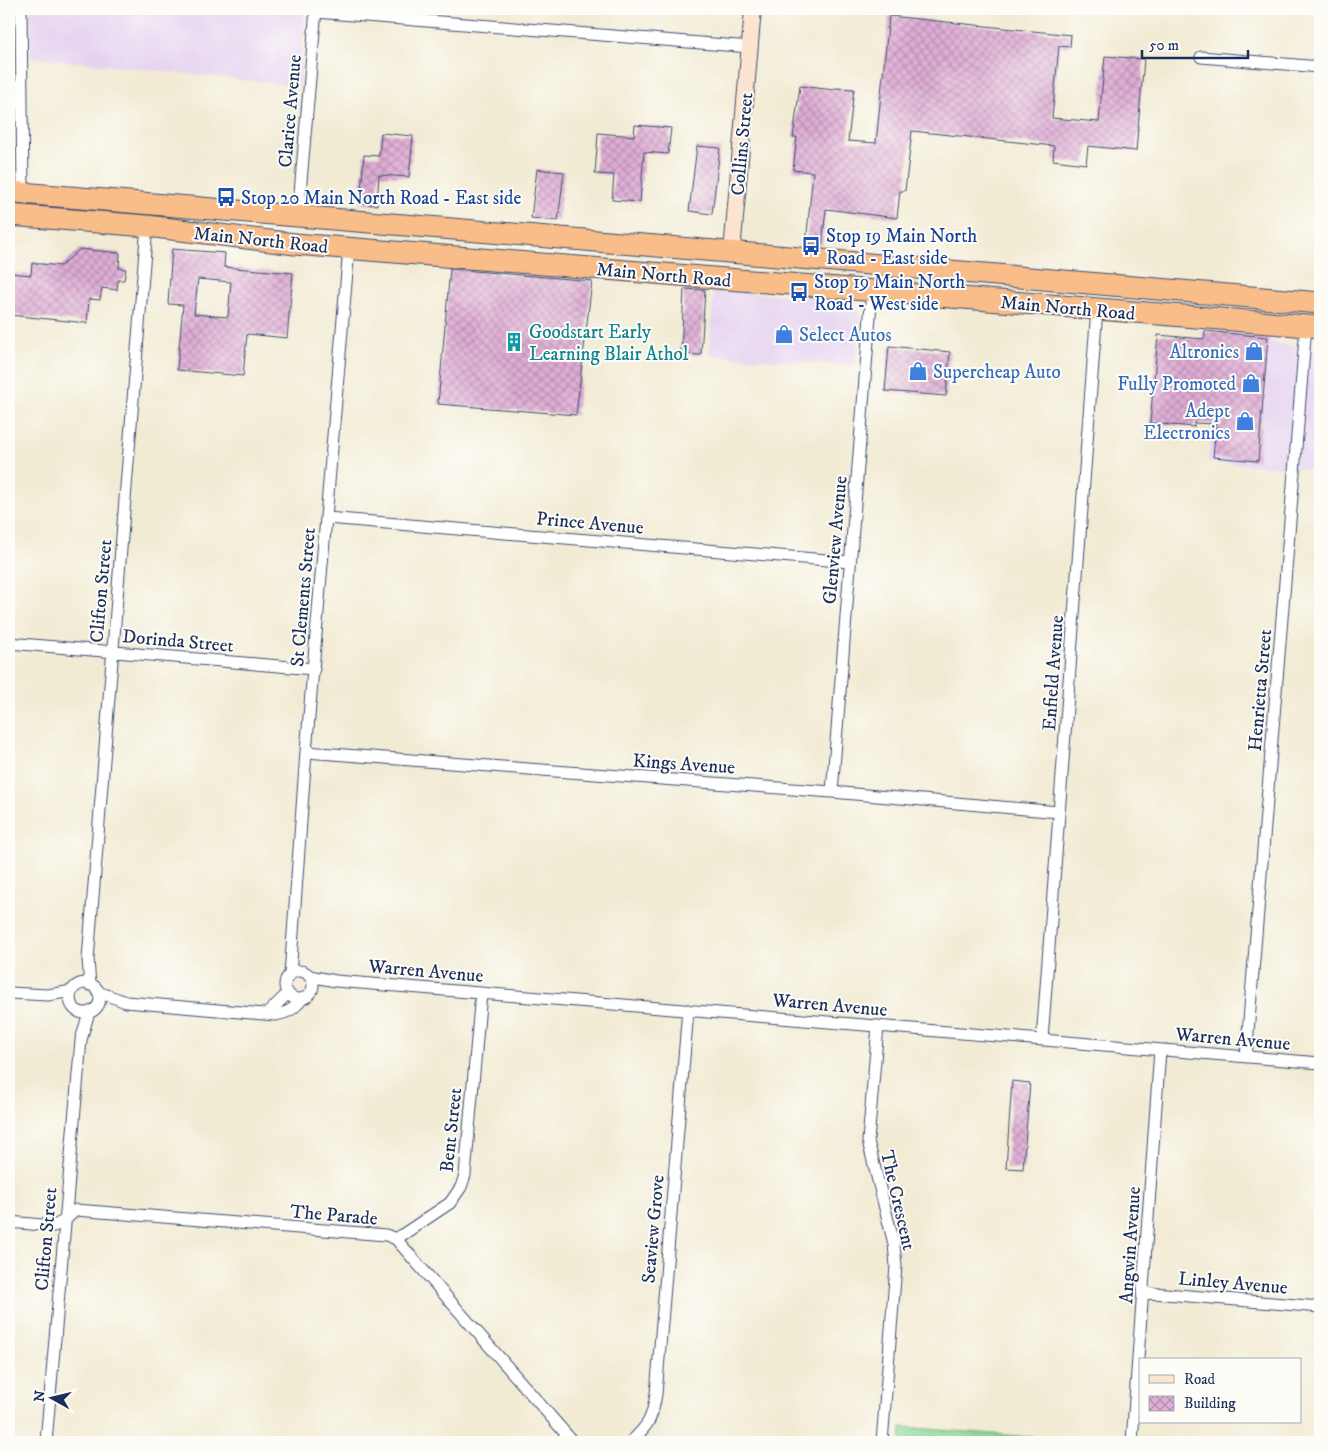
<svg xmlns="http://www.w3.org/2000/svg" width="1329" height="1451" viewBox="0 0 1329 1451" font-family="'IM FELL DW Pica',serif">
	<defs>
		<pattern id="building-cross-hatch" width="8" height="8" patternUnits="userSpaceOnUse" patternTransform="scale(1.25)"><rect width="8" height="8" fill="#e0add5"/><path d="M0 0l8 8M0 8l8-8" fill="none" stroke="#b58db0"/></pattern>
	</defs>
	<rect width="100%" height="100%" fill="#fdfcf7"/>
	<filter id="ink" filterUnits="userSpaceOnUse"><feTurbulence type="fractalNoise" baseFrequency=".02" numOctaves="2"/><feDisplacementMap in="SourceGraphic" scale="10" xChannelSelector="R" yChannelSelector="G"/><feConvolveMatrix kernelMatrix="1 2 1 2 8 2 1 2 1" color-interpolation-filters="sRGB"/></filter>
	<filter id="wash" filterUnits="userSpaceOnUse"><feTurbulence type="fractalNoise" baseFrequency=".0096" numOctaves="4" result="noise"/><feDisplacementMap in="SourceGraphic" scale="20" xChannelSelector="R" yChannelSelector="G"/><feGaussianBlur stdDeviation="1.12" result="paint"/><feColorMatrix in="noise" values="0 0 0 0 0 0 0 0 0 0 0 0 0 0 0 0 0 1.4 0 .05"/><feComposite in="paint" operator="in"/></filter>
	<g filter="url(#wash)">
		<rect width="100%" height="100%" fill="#f2ebd4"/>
		<path fill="#e5d3f1" d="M30,9h275l-5,77 -270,-29z
			M714,291l135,9 12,13 -6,53 -146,-11z
			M1200,330l120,20v120l-112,-8 3,-36z"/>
		<path fill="#8cd997" stroke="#54847a" d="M902,1427l195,15h-196z"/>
		<g id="blocks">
			<path fill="url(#building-cross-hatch)" fill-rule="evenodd" d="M889,16l182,19 -1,12 -11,-1 -7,72 47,4 6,-66 39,3 -8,92 -48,-5 -2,18 -33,-4 1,-14 -142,-15 -7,60h-5l-3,27 -71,-9 -4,36 -16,-2 7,-71 -20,-2 4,-33h-4l7,-51 34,4 1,-2 19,1 -6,52 28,2z
				M635,125l36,3 -3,26 -24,-2 -4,50 -28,-2 2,-25 -19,-1 3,-41 36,3z
				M381,133l32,3 -4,41 -30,-2 -2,30 -17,-2 4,-48 15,1z
				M697,146l23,2 -8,66 -23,-3z
				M537,169l27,3 -6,49 -27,-3z
				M80,249l40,4 -1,15 7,1 -2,11h-6l-1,10 -15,-2 -2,12 -11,-1 -2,24 -78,-8v-42l22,2 1,-12 29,3z
				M172,249l53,4 -1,14 69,6 -6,65 -40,-4 -4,42 -66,-6 6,-65 -15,-1zM198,279l33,3 -3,35 -34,-3z
				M450,269l142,12 -16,134 -138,-11z
				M684,289l21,1 -4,65 -20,-1z
				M1205,331l63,6 -10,124 -45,-4 3,-33 -22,-1v4l-44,-4 8,-88 46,4z
				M889,346l61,6 -4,44 -61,-5z
				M1012,1081l18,2 -7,86 -17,-1z"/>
		</g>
	</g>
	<g filter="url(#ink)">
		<use href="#blocks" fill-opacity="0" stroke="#3b4b70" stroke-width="1"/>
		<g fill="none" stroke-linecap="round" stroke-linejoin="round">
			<g stroke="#3b4b70" stroke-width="8">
				<path id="lane" d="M9,83l13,1"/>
			</g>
			<g stroke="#3b4b70" stroke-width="13">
				<path id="street" d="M21,9l2,185
					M316,12l434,35
					M1201,57l119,10
					M298,216l18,-207
					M327,518l523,44
					M9,643l305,26
					M306,752l526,40 227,20
					M832,792l40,-501
					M285 985a14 14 0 1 1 28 0a14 14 0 1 1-28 0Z
					M290,975l16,-223 43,-504
					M309,976l27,5 984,82
					M70 998a15 15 0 1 1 30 0a15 15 0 1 1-30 0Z
					M90,985l-2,-26 59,-733
					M98,992l28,10 149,13c13,-2 19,-6 27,-16
					M9,993l39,2 24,-4
					M267,1014l21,-21
					M878,1026l-10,115 26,103 2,22 -14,176
					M1042,1040l55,-731
					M1246,1057l60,-731
					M9,1222l45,4 10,-5 12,-11 310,25 10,4 177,203
					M396,1239l54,-36 11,-16 4,-12 16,-182
					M1142,1292l178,15
					M46,1442l35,-402 8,-28
					M631,1442c18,-18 21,-22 25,-48l32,-384
					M1132,1442l28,-392"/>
			</g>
			<g stroke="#3b4b70" stroke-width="18">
				<path id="secondary" d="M732,252l21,-243"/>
			</g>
			<g stroke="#3b4b70" stroke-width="23">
				<path id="highway" d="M9,192l779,65 532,46
					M9,215l138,11 148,18 1025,83"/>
			</g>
			<use href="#lane" stroke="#fff" stroke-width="5.5"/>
			<use href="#street" stroke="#fff" stroke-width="11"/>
			<use href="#secondary" stroke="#fce5d0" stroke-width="16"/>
			<use href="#highway" stroke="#f8bd89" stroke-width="21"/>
		</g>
	</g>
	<defs>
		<g id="bus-bare" transform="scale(1.5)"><path d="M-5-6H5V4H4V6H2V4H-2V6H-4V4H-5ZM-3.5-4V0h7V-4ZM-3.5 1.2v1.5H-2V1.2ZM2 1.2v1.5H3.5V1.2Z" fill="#1a4fb4" stroke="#fdfcf7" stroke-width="2.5" paint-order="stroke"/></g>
		<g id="shop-bare" transform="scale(1.5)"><path d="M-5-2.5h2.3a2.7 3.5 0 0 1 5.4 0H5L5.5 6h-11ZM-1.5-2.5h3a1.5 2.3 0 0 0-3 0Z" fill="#3f7fe0" stroke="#fdfcf7" stroke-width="2.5" paint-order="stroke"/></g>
		<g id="building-bare" transform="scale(1.5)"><path d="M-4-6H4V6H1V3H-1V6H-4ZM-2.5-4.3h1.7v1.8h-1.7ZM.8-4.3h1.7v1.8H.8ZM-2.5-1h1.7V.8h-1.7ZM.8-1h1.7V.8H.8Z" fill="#0f9aa8" stroke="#fdfcf7" stroke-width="2.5" paint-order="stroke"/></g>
	</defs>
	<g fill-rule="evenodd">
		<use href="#bus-bare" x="226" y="197"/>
		<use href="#bus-bare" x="811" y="246"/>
		<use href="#bus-bare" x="799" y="292"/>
		<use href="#shop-bare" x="784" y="334"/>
		<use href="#building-bare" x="514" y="342"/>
		<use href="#shop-bare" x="1254" y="351"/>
		<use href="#shop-bare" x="918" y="371"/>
		<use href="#shop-bare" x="1251" y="383"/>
		<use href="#shop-bare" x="1245" y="421"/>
	</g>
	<g text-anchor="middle" stroke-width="4" stroke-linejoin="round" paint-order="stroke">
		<g font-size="19" fill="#1b2f5e" stroke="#fdfcf7">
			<text transform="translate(289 111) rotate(-85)" y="7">Clarice Avenue</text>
			<text transform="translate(741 144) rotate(-85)" y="7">Collins Street</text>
			<text transform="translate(261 239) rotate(6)" y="7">Main North Road</text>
			<text transform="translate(664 274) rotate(5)" y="7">Main North Road</text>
			<text transform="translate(1068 307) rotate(5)" y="7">Main North Road</text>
			<text transform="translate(590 522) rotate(5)" y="7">Prince Avenue</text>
			<text transform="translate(834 540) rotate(-85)" y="7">Glenview Avenue</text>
			<text transform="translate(100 591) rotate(-85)" y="7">Clifton Street</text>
			<text transform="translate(302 597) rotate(-85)" y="7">St Clements Street</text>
			<text transform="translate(178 640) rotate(5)" y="7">Dorinda Street</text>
			<text transform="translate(1052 673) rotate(-86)" y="7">Enfield Avenue</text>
			<text transform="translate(1259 690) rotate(-85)" y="7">Henrietta Street</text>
			<text transform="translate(684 763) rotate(4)" y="7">Kings Avenue</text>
			<text transform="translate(426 970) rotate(5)" y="7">Warren Avenue</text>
			<text transform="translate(830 1004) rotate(5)" y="7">Warren Avenue</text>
			<text transform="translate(1233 1038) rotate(5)" y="7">Warren Avenue</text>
			<text transform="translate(450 1130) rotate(-84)" y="7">Bent Street</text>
			<text transform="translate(899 1200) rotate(77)" y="7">The Crescent</text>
			<text transform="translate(334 1214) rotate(5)" y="7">The Parade</text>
			<text transform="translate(652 1229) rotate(-85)" y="7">Seaview Grove</text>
			<text transform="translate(45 1239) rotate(-85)" y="7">Clifton Street</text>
			<text transform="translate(1129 1245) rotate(-86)" y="7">Angwin Avenue</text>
			<text transform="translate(1233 1282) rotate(5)" y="7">Linley Avenue</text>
		</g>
		<g font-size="19" fill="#164399" stroke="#fdfcf7" text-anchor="start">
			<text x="241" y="204">Stop 20 Main North Road - East side</text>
			<text x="826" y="242">Stop 19 Main North<tspan x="826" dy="22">Road - East side</tspan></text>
			<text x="814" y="288">Stop 19 Main North<tspan x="814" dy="22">Road - West side</tspan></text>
		</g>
		<g font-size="19" fill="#0d838f" stroke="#fdfcf7" text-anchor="start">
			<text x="529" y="338">Goodstart Early<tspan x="529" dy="22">Learning Blair Athol</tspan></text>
		</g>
		<g font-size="19" fill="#366cbe" stroke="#fdfcf7" text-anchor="end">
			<text x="799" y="341" text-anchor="start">Select Autos</text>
			<text x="1239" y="358">Altronics</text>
			<text x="933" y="378" text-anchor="start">Supercheap Auto</text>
			<text x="1236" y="390">Fully Promoted</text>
			<text x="1230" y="417">Adept<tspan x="1230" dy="22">Electronics</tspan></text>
		</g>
	</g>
	<rect width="1329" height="1451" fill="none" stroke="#fdfcf7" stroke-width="30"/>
	<rect x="1139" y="1358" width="162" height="65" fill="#fdfcf7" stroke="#a3aaba"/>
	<rect x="1149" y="1375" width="25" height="8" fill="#fce5d0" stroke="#a3aaba"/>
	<text x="1184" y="1384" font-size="15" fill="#1b2f5e">Road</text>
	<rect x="1149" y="1396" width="25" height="15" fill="url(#building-cross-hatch)" stroke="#a3aaba"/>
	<text x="1184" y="1408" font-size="15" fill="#1b2f5e">Building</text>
	<g transform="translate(52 1398) rotate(278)" stroke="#fdfcf7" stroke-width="4" paint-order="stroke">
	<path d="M0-4L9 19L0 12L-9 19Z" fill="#1b2f5e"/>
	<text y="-8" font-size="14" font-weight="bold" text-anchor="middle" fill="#1b2f5e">N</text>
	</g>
	<path d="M1142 50v8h106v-8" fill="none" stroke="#1b2f5e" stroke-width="2.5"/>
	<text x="1149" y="50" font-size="15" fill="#1b2f5e" stroke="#fdfcf7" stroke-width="4" paint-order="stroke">50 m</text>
</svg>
